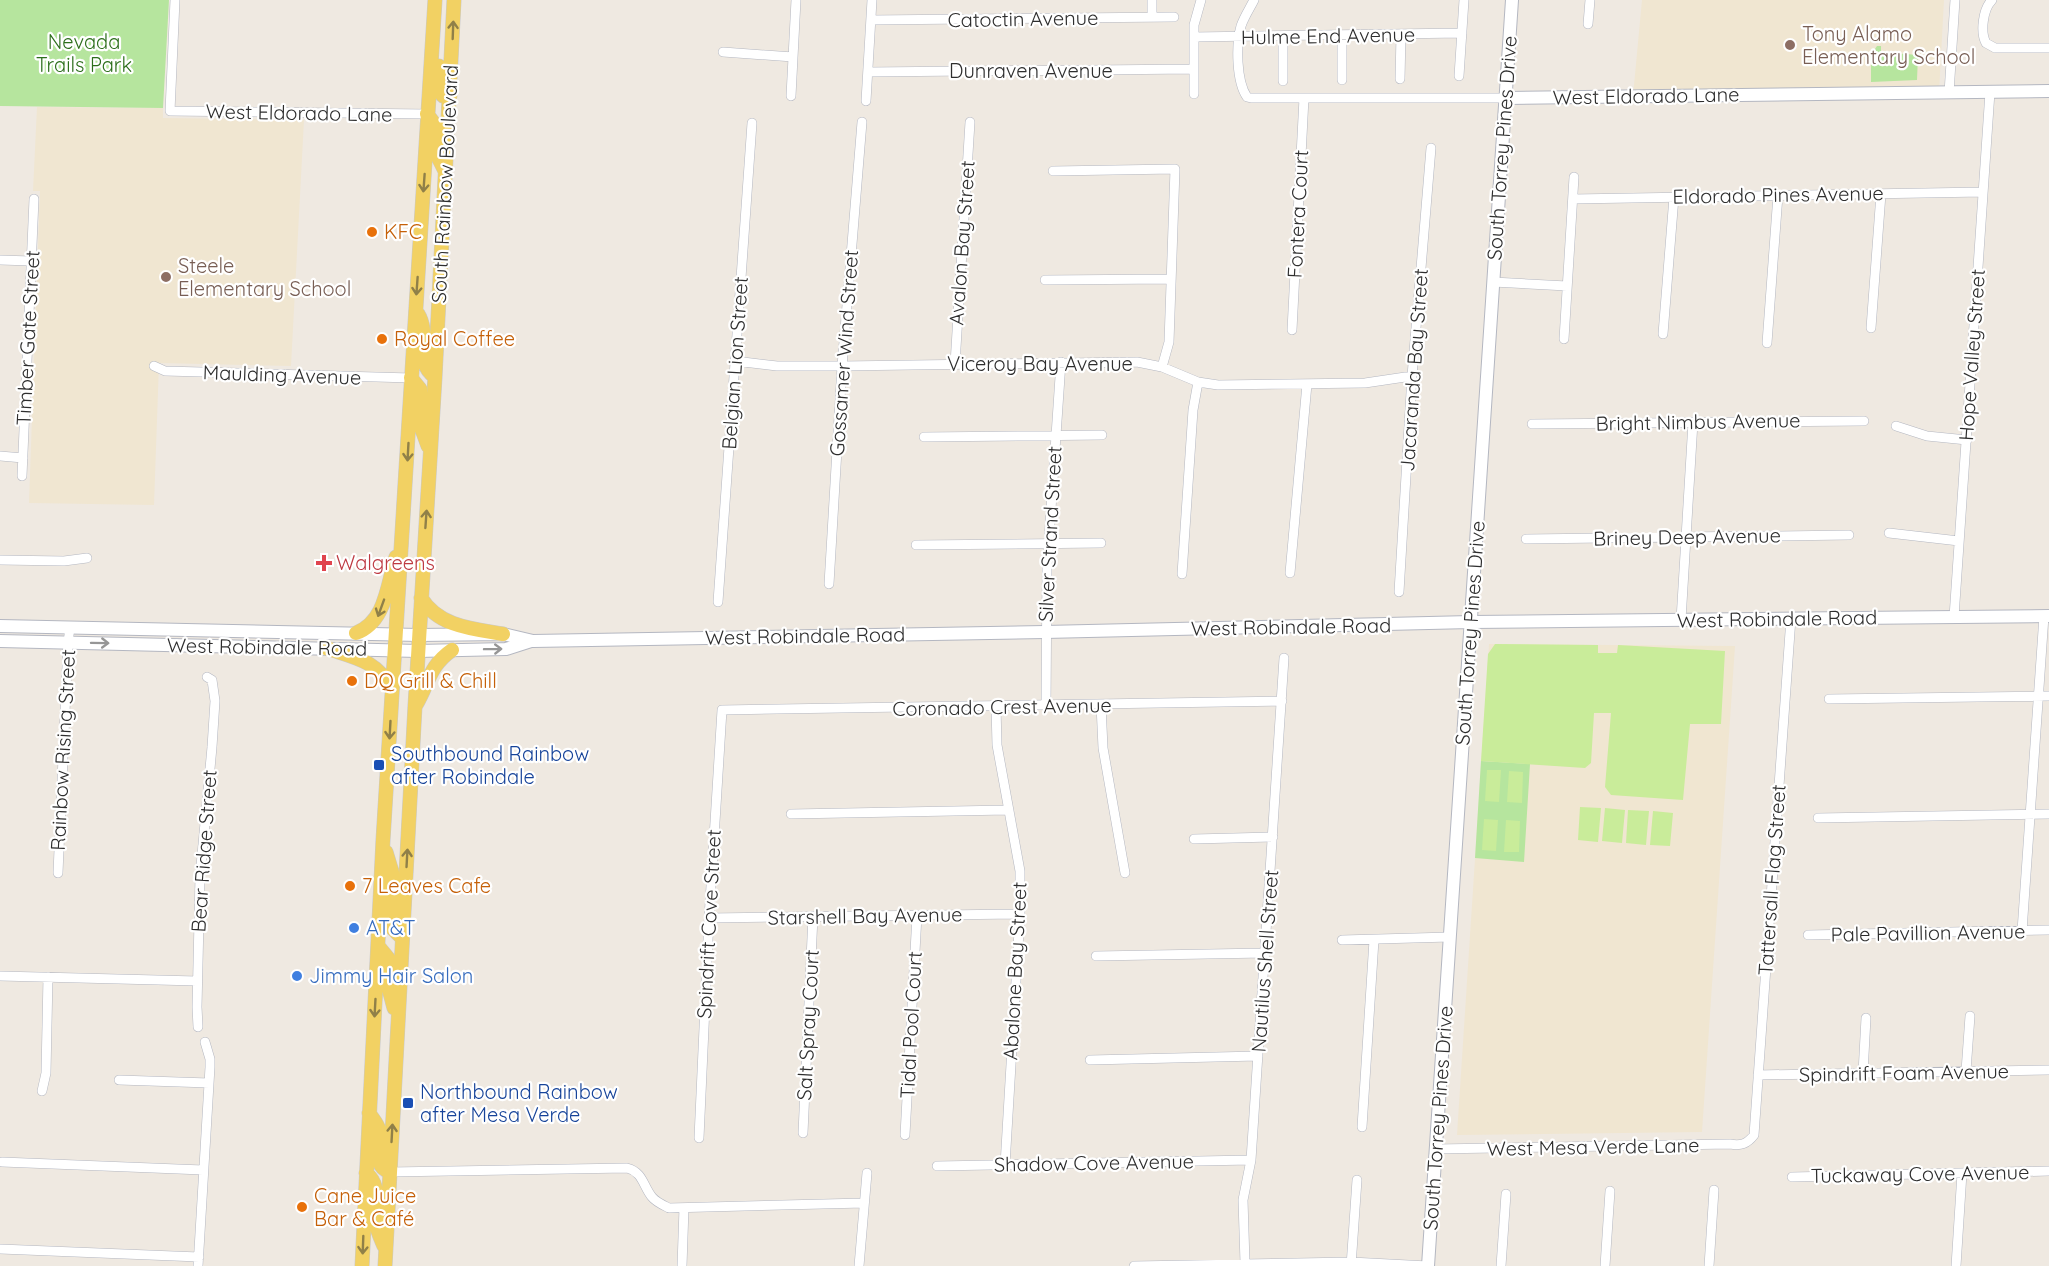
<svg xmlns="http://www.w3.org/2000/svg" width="2049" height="1266" viewBox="0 0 2049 1266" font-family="Quicksand,sans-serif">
	<rect width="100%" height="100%" fill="#efe9e1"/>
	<path fill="#f0e6d1" d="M1642,0h302l-5,93 -306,3z
		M37,107l126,1v10l141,2 -13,246 -132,-3 -5,142 -125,-2 11,-312h-7z
		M1489,644l246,2 -33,486 -245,3z"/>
	<path fill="#b6e59e" d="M0,0h169l-6,108 -163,-2z
		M1877,46h4v6l37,3 -1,25 -46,2v-21h-5v-5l7,-4z
		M1481,761l49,3 -6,98 -49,-4z"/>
	<path fill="#c9ec9a" d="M1495,644l103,1v8h19l1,-8 107,6 -4,73h-31l-7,76 -72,-5 -6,-8 6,-74h-17l-3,50 -6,5 -104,-7 7,-107z
		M1487,770h14l-2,32 -14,-1z
		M1509,771l14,1 -1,31 -15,-1z
		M1580,807l21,1 -3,34 -20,-2z
		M1605,808l20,2 -3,33 -20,-2z
		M1628,810l21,1 -3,34 -20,-2z
		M1653,811l20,2 -3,33 -20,-1z
		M1484,819l14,1 -2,31 -14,-1z
		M1506,820l14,1 -1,31h-15z"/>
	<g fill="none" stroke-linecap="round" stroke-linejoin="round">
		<g stroke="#b4b7c1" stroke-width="10">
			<path id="street" d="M175,0l-5,111 257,3
				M1152,0v17
				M1254,0c-4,8 -10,17 -13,26 -5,18 -5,55 6,71l4,1h255
				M1992,0c-9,9 -12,32 -6,43l9,5h54
				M871,20l303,-3
				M1588,24l2,-24
				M1342,35v45
				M1194,37l268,-4
				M723,52l70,5
				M868,72l326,-3
				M1459,76l5,-76
				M1400,79l1,-44
				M1283,81v-45
				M1949,93l6,-93
				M1194,94v-69l7,-25
				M791,96l5,-96
				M866,101l6,-101
				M1053,171l122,-2 -6,173 -7,25
				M1573,199l410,-7
				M0,260l31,1
				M1045,280l125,-1
				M1493,282l74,4
				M1871,328l10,-134
				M1292,330l12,-232
				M1663,334l11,-137
				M1564,339l10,-162
				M1767,343l11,-148
				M735,361l42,5h65l295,-4 25,5 36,15 20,3 147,-2 47,-7
				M955,364l15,-242
				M154,366l11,5 246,7
				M1532,424l332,-3
				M1896,426l31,10 40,4
				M924,437l178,-2
				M0,456l23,2
				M22,476l12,-277
				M1889,533l70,8
				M1526,539l323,-4
				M916,545l185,-2
				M0,560l64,1 23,-3
				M1290,573l17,-189
				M1182,574l11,-164 5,-28
				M829,584l13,-218 20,-244
				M1399,592l13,-216 19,-228
				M718,602l34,-479
				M1954,617l36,-525
				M1681,620l12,-198
				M1829,699l220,-3
				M1101,705l2,43 22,125
				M1046,706l1,-138 14,-206
				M996,707l1,38 23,126v43l-15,251
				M791,814l217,-4
				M1818,818l231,-4
				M1194,839l79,-2
				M58,873l10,-230 2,-16
				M709,918l311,-4
				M2022,931l22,-315
				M1808,935l241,-5
				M1342,940l108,-3
				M1096,956l169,-3
				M0,976l197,5
				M198,1027l-1,-20 3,-130 12,-130 3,-46 -3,-21 -5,-3
				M1090,1060l168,-4
				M1966,1071l4,-55
				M1863,1073l3,-55
				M1758,1075l291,-5
				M119,1080l90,3
				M42,1091l4,-18 2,-96
				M1362,1127l12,-187
				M803,1133l10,-217
				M905,1135l12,-220
				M699,1138l10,-220 13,-208 560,-9
				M1435,1149l295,-5c11,2 17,0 24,-9l37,-517
				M2,1162l201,8
				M937,1166l314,-6
				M390,1172l237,-4c16,4 16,18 25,29 4,5 11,8 17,11l195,-5
				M1792,1177l257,-6
				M0,1249l199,8
				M1245,1263l-2,-63 8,-40 33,-502
				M198,1266l12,-199v-8l-5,-17
				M682,1266l2,-58
				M859,1266l8,-93
				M1134,1266l217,-4 77,4
				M1351,1266l6,-86
				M1501,1266l5,-72
				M1605,1266l5,-75
				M1709,1266l5,-76
				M1956,1266l6,-93"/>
		</g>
		<g stroke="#b4b7c1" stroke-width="14">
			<path id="secondary" d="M1506,98l543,-7
				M0,626l419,9 84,-1 30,7 512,-9 426,-10 578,-6
				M0,641l418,10 88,-2 25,-8
				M1428,1266l84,-1266"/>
		</g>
		<g stroke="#c9c9c9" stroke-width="15">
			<path id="primary" d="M439,66v25l4,5h7
				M427,114l9,12v27l9,18
				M418,314c13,21 -5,48 17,63
				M411,378l9,11v35l8,22
				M421,598c18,29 52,31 82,36
				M356,633c30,-11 31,-48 40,-76
				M326,648c30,10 50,12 66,41
				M416,705c13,-22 13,-39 36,-55
				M386,852l6,20v49l1,8 9,9
				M378,946l10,12 1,31 5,19
				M369,1113c3,5 9,11 10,17 5,13 -9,36 11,42
				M366,1173c17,14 6,31 10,50 1,8 5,16 8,23
				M362,1266l21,-426 52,-840
				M385,1266l30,-560 20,-329 19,-377"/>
		</g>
		<use href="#street" stroke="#fff" stroke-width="9"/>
		<use href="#secondary" stroke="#fff" stroke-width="12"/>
		<use href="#primary" stroke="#f2d163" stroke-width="14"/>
	</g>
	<defs><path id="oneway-shaft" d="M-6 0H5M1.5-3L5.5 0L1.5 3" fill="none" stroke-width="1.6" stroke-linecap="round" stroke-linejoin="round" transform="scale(1.5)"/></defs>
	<g stroke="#908048">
		<use href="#oneway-shaft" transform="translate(453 30) rotate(-88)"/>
		<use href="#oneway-shaft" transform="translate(424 183) rotate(94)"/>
		<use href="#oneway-shaft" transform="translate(417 286) rotate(94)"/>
		<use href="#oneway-shaft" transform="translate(408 452) rotate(93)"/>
		<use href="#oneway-shaft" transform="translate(426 519) rotate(-86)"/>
		<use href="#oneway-shaft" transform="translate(381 608) rotate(110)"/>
		<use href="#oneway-shaft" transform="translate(390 730) rotate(93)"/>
		<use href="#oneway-shaft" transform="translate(407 858) rotate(-87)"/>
		<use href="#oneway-shaft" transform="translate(375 1008) rotate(93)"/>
		<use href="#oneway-shaft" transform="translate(392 1133) rotate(-87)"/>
		<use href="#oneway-shaft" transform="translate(363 1245) rotate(92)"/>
	</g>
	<g stroke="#969696">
		<use href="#oneway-shaft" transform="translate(100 643) rotate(1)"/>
		<use href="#oneway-shaft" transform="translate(493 649) rotate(-1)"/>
	</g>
	<g fill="#8d6e63" stroke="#fff" stroke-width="2">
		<circle cx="1790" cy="45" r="6"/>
		<circle cx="166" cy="277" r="6"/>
	</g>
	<g fill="#e8710a" stroke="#fff" stroke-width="2">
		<circle cx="372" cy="232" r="6"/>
		<circle cx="382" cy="339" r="6"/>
		<circle cx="352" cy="681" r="6"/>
		<circle cx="350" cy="886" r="6"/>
		<circle cx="302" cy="1207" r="6"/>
	</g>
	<path fill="#e0444e" stroke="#fff" stroke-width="2" d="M321 554h6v6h6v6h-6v6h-6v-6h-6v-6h6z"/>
	<g fill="#1a4fb4" stroke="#fff" stroke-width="2">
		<rect x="373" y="759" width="12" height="12" rx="3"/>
		<rect x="402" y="1097" width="12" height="12" rx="3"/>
	</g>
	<g fill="#3f7fe0" stroke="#fff" stroke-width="2">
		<circle cx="354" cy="928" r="6"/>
		<circle cx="297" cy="976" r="6"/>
	</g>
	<g text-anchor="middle" stroke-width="4.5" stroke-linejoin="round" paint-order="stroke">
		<g font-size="20" fill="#2e2e2e" stroke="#fff">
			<text transform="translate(1023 19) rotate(-1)" y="7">Catoctin Avenue</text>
			<text transform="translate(1328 36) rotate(-1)" y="7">Hulme End Avenue</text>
			<text x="1031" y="78">Dunraven Avenue</text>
			<text transform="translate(1646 96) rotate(-1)" y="7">West Eldorado Lane</text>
			<text transform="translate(299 113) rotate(1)" y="7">West Eldorado Lane</text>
			<text transform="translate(1502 148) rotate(-86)" y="7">South Torrey Pines Drive</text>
			<text transform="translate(445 184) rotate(-87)" y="7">South Rainbow Boulevard</text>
			<text transform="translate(1778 195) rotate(-1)" y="7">Eldorado Pines Avenue</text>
			<text transform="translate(1298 214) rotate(-87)" y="7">Fontera Court</text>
			<text transform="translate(962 243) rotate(-86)" y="7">Avalon Bay Street</text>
			<text transform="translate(28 338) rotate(-87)" y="7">Timber Gate Street</text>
			<text transform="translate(844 353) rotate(-86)" y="7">Gossamer Wind Street</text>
			<text transform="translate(1972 355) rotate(-86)" y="7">Hope Valley Street</text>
			<text transform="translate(735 363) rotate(-86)" y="7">Belgian Lion Street</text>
			<text x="1040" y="371">Viceroy Bay Avenue</text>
			<text transform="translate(1414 370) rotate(-86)" y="7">Jacaranda Bay Street</text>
			<text transform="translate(282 375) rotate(2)" y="7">Maulding Avenue</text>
			<text transform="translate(1698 422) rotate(-1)" y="7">Bright Nimbus Avenue</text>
			<text transform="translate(1050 534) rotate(-87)" y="7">Silver Strand Street</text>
			<text transform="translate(1687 537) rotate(-1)" y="7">Briney Deep Avenue</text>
			<text transform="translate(1777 619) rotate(-1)" y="7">West Robindale Road</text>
			<text transform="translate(1291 627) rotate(-1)" y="7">West Robindale Road</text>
			<text transform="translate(1470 633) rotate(-86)" y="7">South Torrey Pines Drive</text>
			<text transform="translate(805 636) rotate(-1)" y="7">West Robindale Road</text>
			<text transform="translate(267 647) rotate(1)" y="7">West Robindale Road</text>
			<text transform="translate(1002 707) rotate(-1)" y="7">Coronado Crest Avenue</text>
			<text transform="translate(63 750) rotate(-87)" y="7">Rainbow Rising Street</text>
			<text transform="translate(204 851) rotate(-86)" y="7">Bear Ridge Street</text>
			<text transform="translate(1772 880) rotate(-86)" y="7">Tattersall Flag Street</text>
			<text transform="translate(865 916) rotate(-1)" y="7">Starshell Bay Avenue</text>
			<text transform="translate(709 924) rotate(-87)" y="7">Spindrift Cove Street</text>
			<text transform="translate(1928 933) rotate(-1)" y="7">Pale Pavillion Avenue</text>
			<text transform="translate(1265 961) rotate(-86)" y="7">Nautilus Shell Street</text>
			<text transform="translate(1015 971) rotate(-87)" y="7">Abalone Bay Street</text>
			<text transform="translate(808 1025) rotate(-87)" y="7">Salt Spray Court</text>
			<text transform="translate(911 1025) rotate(-87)" y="7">Tidal Pool Court</text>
			<text transform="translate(1904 1073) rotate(-1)" y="7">Spindrift Foam Avenue</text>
			<text transform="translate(1438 1118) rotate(-86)" y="7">South Torrey Pines Drive</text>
			<text transform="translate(1593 1147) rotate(-1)" y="7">West Mesa Verde Lane</text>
			<text transform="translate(1094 1163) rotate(-1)" y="7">Shadow Cove Avenue</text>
			<text transform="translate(1920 1174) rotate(-1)" y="7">Tuckaway Cove Avenue</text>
		</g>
		<g font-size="20" fill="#785e54" stroke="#fff" text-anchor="start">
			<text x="1802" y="41">Tony Alamo<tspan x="1802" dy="23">Elementary School</tspan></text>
			<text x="178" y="273">Steele<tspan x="178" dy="23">Elementary School</tspan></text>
		</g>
		<g font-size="20" fill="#2c6e1b" stroke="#fff">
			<text x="84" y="49">Nevada<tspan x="84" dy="23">Trails Park</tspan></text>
		</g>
		<g font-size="20" fill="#c56008" stroke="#fff" text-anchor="start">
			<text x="384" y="239">KFC</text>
			<text x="394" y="346">Royal Coffee</text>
			<text x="364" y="688">DQ Grill &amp; Chill</text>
			<text x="362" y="893">7 Leaves Cafe</text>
			<text x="314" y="1203">Cane Juice<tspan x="314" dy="23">Bar &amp; Café</tspan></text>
		</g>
		<g font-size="20" fill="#be3a42" stroke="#fff" text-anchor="start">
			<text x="336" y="570">Walgreens</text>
		</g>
		<g font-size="20" fill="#164399" stroke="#fff" text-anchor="start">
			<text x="391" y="761">Southbound Rainbow<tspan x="391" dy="23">after Robindale</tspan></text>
			<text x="420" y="1099">Northbound Rainbow<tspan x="420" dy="23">after Mesa Verde</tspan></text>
		</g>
		<g font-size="20" fill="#366cbe" stroke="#fff" text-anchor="start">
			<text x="366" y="935">AT&amp;T</text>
			<text x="309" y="983">Jimmy Hair Salon</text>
		</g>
	</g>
</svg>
